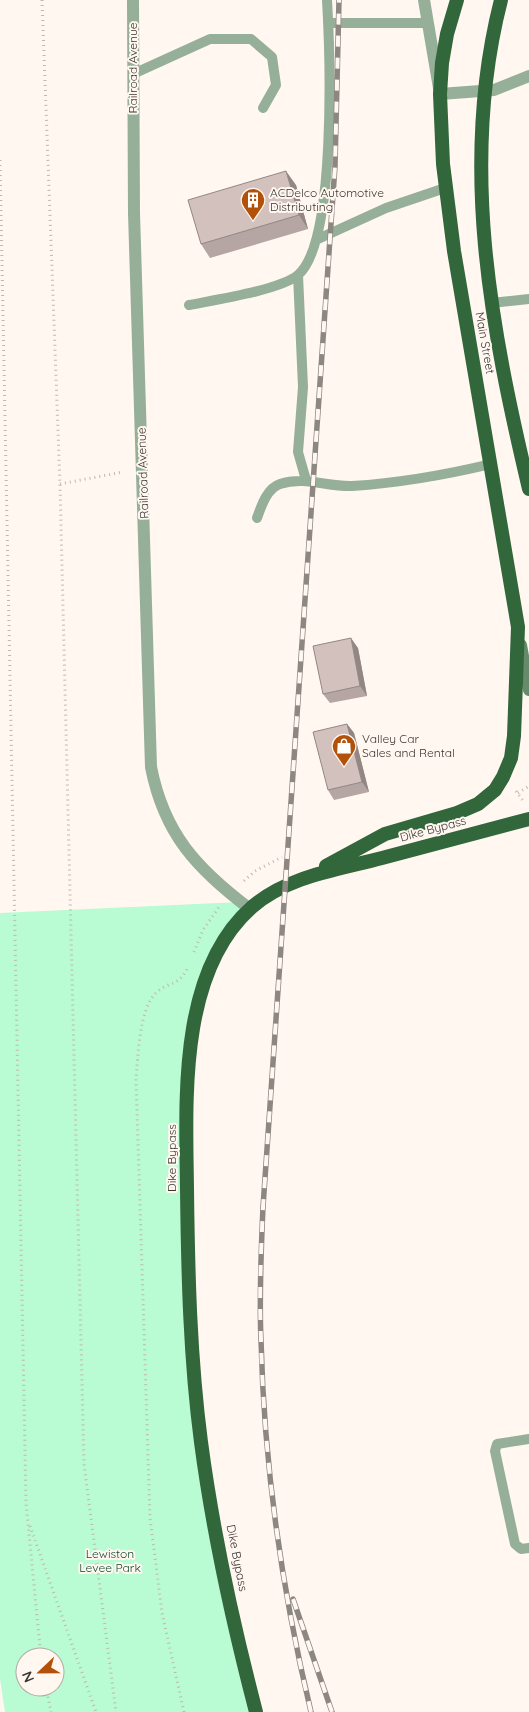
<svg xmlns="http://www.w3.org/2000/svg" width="529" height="1712" viewBox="0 0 529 1712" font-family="Quicksand,sans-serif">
	<rect width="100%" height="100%" fill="#fff7f0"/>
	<path fill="#b9fbd2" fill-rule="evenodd" d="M241,902l9,7 -39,53 -23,114 13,367 55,269h-251l-5,-33v-766zM25,1657h30v30h-30z"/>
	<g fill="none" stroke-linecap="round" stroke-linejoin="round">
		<path stroke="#bfb8b2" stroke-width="3" stroke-dasharray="1 4" stroke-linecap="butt" d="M42,0l18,484 24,980 32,248
			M0,160l26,1343 15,154
			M60,484l63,-12
			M516,791l8,11
			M518,793l11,-7
			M244,881l11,-10 27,-14
			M194,952l9,-22 16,-23
			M30,1526l66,186
			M46,1687l5,25
			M184,1712l-22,-99 -12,-95 -14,-438c2,-23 3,-71 20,-87 12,-12 23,-6 32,-26"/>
		<path stroke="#95af98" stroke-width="10" d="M328,23h98
			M133,74l77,-35h41l21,18 4,28 -13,23
			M318,239l68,-31 59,-20
			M298,275l5,112 -5,65 8,28
			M491,303l38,-4
			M189,305c25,-5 91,-15 109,-30 39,-33 32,-223 29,-275
			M257,518c4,-11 10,-30 23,-34 25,-8 47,3 72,2 47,-3 93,-11 139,-22
			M529,1439l-32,5 -2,7 20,93 6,5 8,-1"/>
		<path stroke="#95af98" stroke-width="12" d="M133,0l1,213 17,554c13,67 46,102 99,142
			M424,0l16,94 54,-4 35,-14"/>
		<path stroke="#658b6a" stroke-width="12" d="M521,645l8,45"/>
		<path stroke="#32663b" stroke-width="14" d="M501,0c-42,164 -10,328 28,489
			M326,866l59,-32 72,-21 21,-9 17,-14 8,-13 8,-19 3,-22 4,-109 -64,-376 -11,-87 -3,-70 2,-31 5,-29 10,-34
			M256,1712c-23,-88 -43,-179 -55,-270 -11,-84 -13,-168 -14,-253 -1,-89 -9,-217 65,-282 36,-31 85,-37 130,-49 49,-13 98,-26 147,-39"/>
		<g stroke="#8d8782" stroke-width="5.5">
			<path id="rail" d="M293,1599l39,113
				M311,1712c-29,-121 -47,-247 -50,-372 -2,-45 0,-89 2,-133l72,-1041 4,-166"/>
		</g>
		<use href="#rail" stroke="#fff7f0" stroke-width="4" stroke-dasharray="11" stroke-linecap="butt"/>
	</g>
	<path fill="#b5a6a3" d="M296,185l12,44 -98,29 -9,-14z
		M358,648l9,48 -37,7 -7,-9z
		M347,724l7,9 15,59 -35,8 -6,-10z"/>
	<path fill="#938784" d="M286,171l10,14 12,44 -9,-14z
		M351,638l7,10 9,48 -7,-10z
		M347,724l7,9 15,59 -7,-10z"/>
	<path fill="#d2c1bd" stroke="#938784" d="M286,171l13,44 -98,29 -13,-44z
		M351,638l9,48 -37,8 -10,-48z
		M347,724l15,58 -34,8 -15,-58z"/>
	<defs>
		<g id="building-pin" transform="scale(1.25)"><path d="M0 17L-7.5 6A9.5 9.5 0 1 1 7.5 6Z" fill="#b2520a" stroke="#fff7f0"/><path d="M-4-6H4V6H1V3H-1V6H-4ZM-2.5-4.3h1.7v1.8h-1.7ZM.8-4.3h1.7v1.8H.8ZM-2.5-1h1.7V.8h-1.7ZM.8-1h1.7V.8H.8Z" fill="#fff"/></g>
		<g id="shop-pin" transform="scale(1.25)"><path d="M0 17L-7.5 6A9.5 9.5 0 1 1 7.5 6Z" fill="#b2520a" stroke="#fff7f0"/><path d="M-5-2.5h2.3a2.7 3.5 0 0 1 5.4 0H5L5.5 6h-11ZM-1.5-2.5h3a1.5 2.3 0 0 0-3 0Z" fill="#fff"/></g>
	</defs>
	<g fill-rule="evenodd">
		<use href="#building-pin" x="253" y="200"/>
		<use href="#shop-pin" x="344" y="746"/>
	</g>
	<g text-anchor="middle" stroke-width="4" stroke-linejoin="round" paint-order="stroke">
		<g font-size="12" fill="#3b3632" stroke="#fff7f0">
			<text transform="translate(133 68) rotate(-90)" y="4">Railroad Avenue</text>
			<text transform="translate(485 343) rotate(80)" y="4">Main Street</text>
			<text transform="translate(143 473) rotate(-92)" y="4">Railroad Avenue</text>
			<text transform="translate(433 829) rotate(-15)" y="4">Dike Bypass</text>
			<text transform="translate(172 1158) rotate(-90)" y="4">Dike Bypass</text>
			<text transform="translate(237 1558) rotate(79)" y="4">Dike Bypass</text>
		</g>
		<g font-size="12" fill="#3b3632" stroke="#fff7f0" text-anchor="start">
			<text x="270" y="197">ACDelco Automotive<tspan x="270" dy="14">Distributing</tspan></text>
			<text x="362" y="743">Valley Car<tspan x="362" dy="14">Sales and Rental</tspan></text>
		</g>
		<g font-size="12" fill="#124a2e" stroke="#fff7f0">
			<text x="110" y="1558">Lewiston<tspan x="110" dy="14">Levee Park</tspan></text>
		</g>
	</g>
	<g transform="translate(40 1672) rotate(248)"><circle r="24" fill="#fff7f0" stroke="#b1aaa4"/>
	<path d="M0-4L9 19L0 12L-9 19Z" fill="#b2520a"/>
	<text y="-8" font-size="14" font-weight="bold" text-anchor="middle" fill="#3b3632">N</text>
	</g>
</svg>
